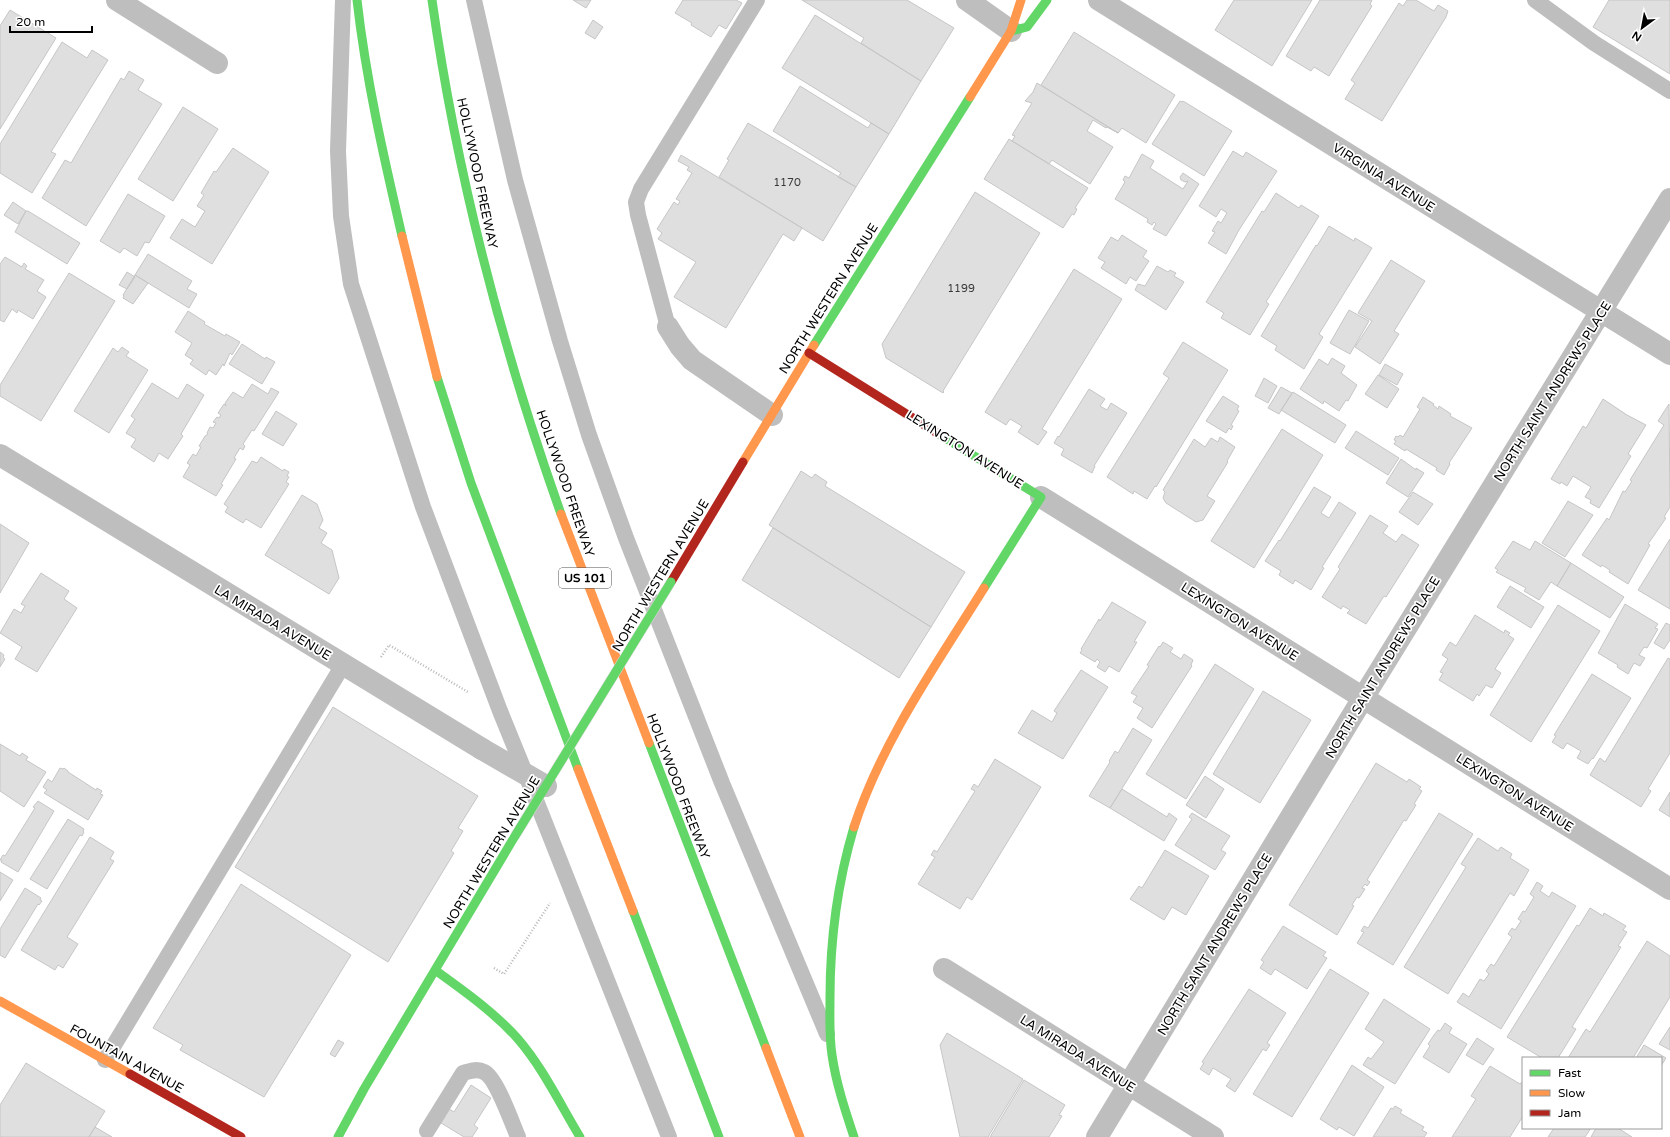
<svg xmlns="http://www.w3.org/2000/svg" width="1670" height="1137" viewBox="0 0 1670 1137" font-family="'Varela Round',sans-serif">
	<rect width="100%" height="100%" fill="#fff"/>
	<path fill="#dfdfdf" stroke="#c6c6c6" d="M573,0h18l-5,8z
		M683,0h53l6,3 -16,26 -7,-4 -8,12 -20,-12 1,-2 -17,-10z
		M802,0h105l47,28 -33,53 -60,-38 3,-5z
		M1234,0h78l-40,66 -57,-36z
		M1320,0h52l-2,4 2,2 -43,70 -15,-9 -3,4 -25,-15z
		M1407,0h9l18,11 4,-6 10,6 -2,6 -64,104 -37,-22 10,-16 -4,-3 48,-77 4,3z
		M1609,0h61v74l-77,-47z
		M10,10l46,28 -56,91v-103z
		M815,15l106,66 -32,53 -107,-66z
		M593,20l10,7 -8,12 -10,-6z
		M1074,32l101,63 -29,48 -24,-15 -4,5 -77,-48z
		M62,42l25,16 5,-8 16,10 -57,92 5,2 -24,39 -32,-20v-29z
		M129,71l15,9 -6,10 24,14 -76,122 -44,-28 23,-38 6,3 50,-85 3,2z
		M1037,83l81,50 -11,-6 -1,1 -13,-8 -6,11 26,16 -23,37 -38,-24 -3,4 -37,-23 3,-5 -3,-1 20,-32 -7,-2 8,-9z
		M800,86l68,42 3,-5 18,11 -33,53 -18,-10 3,-4 -68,-42z
		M1180,101l2,1 1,-1 49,30 -28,45 -52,-32z
		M183,107l35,22 -45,72 -35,-22z
		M748,123l108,64 -33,54 -104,-64 10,-17 -2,-1z
		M1009,139l79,49 -13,20 2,1 -3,6 -2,-1 -9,14 -79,-49z
		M233,148l36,24 -57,92 -42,-26 12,-19 13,8 10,-16 -8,-5 7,-11 -3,-2 13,-22 2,1z
		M1233,151l10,6 3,-5 31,19 -38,59 -13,24 -18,-11 7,-11 -3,-1 6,-10 3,2 6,-10 -6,-4 -5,8 -17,-11z
		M1142,154l12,7 -4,7 33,21 5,-8 -3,1 -4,-2 -1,-3 3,-4 16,11 -33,52 -13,-7 3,-5 -2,-2 -2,3 -5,-3 1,-3 -33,-20 10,-17 -2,-2 2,-4 4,2z
		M681,155l121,73 -8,13 -11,-7 -57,94 -52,-31 22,-35 -38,-23 4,-6 -5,-4 17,-27 4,3 2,-4 -4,-2 16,-26 -5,-3 2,-3 -11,-6z
		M975,192l65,41 -97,158 1,1 -1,1 -57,-35 -4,-14z
		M1276,193l23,15 2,-3 18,11 -53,86 3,2 -19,31 -29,-17 3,-5 -18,-11 56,-91 2,1z
		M128,194l37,22 -16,27 -4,-1 -8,14 -13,-8 -4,5 -20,-12z
		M13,202l13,9 -8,13 -14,-9z
		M26,211h2l52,32 -13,21 -52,-32z
		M1329,226l25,15 1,-3 17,10 -53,86 4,3 -19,32 -29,-19 2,-4 -16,-10 55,-91 1,1z
		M1122,235l25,16 -4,6 6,4 -13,20 -6,-4 -4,7 -25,-16 4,-6 -7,-4 13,-21 7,4z
		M148,254l44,27 -5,8 10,5 -8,14 -54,-33z
		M5,257l17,10 2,-4 3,3 -2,3 19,11 -7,11 9,6 -13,22 -15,-9 -1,3 -5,-4 -8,13 -4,-2v-56z
		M1391,260l34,21 -31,50 5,3 -19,30 -25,-17 17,-26 -14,-8z
		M1157,266l11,6 2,-2 6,3 -2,3 10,6 -18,28 -31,-20 3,-6 7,2z
		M1074,269l48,30 -80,130 5,3 -9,13 -20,-13 4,-6 -12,-7 -4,6 -21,-13z
		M127,272l8,5 -8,12 -8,-4z
		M69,273l46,28 -74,120 -41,-25v-11z
		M135,275l13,8 -15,21 -10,-6 1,-2 -1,-1z
		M1349,310l20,11 -19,33 -20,-11z
		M188,311l17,11 -1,2 21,12 1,-2 14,8 -8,13 -2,-2 -6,13 -1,-2 -7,11 -7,-5 -3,5 -16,-11 3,-4 -8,-5 7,-12 -17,-11z
		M1183,342l45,28 -72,117 -1,-1 -8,13 -13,-8 -1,3 -26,-17 62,-99 -6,-4z
		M242,344l23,15 1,-2 9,5 -13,22 -33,-20z
		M122,347l7,5 -3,4 22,14 -39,63 -35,-22 39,-63 5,4z
		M1332,358l13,8 -4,7 16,12 -9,16 -2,-1 -7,11 -15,-10 -1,3 -23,-15 19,-30 9,6z
		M1385,364l18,10 -6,11 -18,-10z
		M1378,375l21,14 -12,19 -22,-14z
		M1264,378l13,8 -9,17 -13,-7z
		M152,383l26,16 9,-15 17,11 -23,39 2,2 -15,23 -9,-6 -5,9 -23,-15 5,-8 -10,-6 9,-14 -4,-3z
		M252,384l16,10 3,-6 8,4 -25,39 -2,-1 -9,14 2,2 -2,4 -3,-2 -6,10 2,1 -15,25 2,1 -7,11 -33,-19 7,-12 -3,-2 6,-9 3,2 5,-9 -2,-1 6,-10 3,-2 -1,-1 3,-6 3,1 3,-5 -3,-1 4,-5 2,1 2,-3 -3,-2 6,-9 2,2 -1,-3 8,-11 10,6z
		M1281,387l11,6 -13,21 -11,-6z
		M1089,389l16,10 -5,7 7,4 4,-7 16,10 -33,53h1l-3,7 -31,-18 3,-6 -10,-6 4,-7 1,1z
		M1293,392l53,33 -11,18 -54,-33z
		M1223,396l16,10 -2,4 2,1 -8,14 2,1 -2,4 -2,-2 -3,5 -20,-12z
		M1423,397l11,7 -1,1 5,4 1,-3 12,8 -1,2 22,12 -23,35 1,1 -6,11 -8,-5 1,-2 -31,-19 -1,2 -11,-7 2,-3 -2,-1 2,-4 2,1 2,-2 3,2 17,-28 -3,-2z
		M1603,399l24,16 19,10 -18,29 3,2 -32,52 -9,-5 1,-3 -6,-3 6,-10 -18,-11 -6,10 -6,-4 -1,2 -9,-5 32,-53 3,2z
		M1669,404l1,103 -6,10 2,1 -18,26 2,1 -22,39 -19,-12 1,-2 -8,-5 -1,2 -19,-12 25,-37 2,2 14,-29 2,1 7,-11 -2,-1 34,-55 -6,-4z
		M276,411l21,13 -14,22 -21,-12z
		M1282,429l41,26 -69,113 -43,-27z
		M1356,431l43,27 -11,17 -43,-27z
		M1220,437l15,10 -8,14 1,1 -21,34 8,5 -12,19 -7,2 -30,-19 -3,-5 2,-6 -2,-2 31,-51 11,8 6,-9 7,4z
		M261,457l22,14 1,-2 5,3 -2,4 2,1 -3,5 3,2 -28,44 -15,-9 -3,4 -18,-11 3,-5 -4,-3 28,-43 5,2z
		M1401,459l15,11v-2l8,5 -16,24 -22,-14z
		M801,471l11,7 3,-4 12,8 -2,4 140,86 -34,55 -162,-102z
		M1314,487l17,10 -10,16 8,5 10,-16 17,11 -34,54 2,1 -13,22 -16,-10 -2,4 -14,-9 2,-4 -16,-10 14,-21 1,1z
		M1413,492l20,12 -15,21 -19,-13z
		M302,495l15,9 6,16 -4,8 8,5 -6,10 11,7 7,28 -10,16 -64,-39z
		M1568,501l25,14 -28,42 -23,-14z
		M1370,515l18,11 -5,7 13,9 6,-8 17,11 -33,52 -2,-1 -18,28 -19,-11 3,-3 -7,-4 -2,3 -19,-12 18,-28 -2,-2z
		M0,524l29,19 -29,50z
		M773,528l158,99 -32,51 -157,-98z
		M1670,539v70l-32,-19z
		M1513,541l17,9 5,-9 36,22 -14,23 -6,-4 -12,18 -15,-9 2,-3 -30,-16 2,-2 -3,-2z
		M1571,563l53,34 -14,21 -53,-32z
		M41,573l28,18 -5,8 13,9 -40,64 -22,-13 7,-12 -22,-14 14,-24 7,4 4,-7 -4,-2z
		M1510,586l34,21 -13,21 -34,-21z
		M1112,602l34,20 -12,20h3l-18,30 -10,-6 -4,6 -8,-5 3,-5 -3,-3 -2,3 -15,-9 2,-3 -1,-1 18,-30 1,2z
		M1625,604l33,20 -3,4 3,1 -11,19 -3,-1 -5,8 6,3 -5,8 -6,-3 -6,11 -11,-7 1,-2 -20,-12z
		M1558,605l42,26 -69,111 -41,-27z
		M1475,615l29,18 1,-3 5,3 -2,2 6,4 -19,30 6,4 -9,15 -6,-3 -7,11 -2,-2 -4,7 -34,-21 4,-7 -3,-1 8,-13 -6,-4 8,-13 6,4z
		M1666,623l4,2v15l-6,9 -10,-6z
		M1163,642l10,6 -3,4 11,7 3,-5 9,6 -2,5 1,1 -40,62 -15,-10 6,-10 -10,-6 4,-6 -6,-3 18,-27 -2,-1 12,-19 1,1z
		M0,652l4,3 -1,2 2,2 -5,8z
		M1668,658l2,1v94l-22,36 3,2 -10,16 -51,-32 10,-17 5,4z
		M1215,664l39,25 -68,110 -40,-25z
		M1081,670l27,17 -45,72 -45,-26 14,-23 20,12 5,-9 -3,-2z
		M1592,674l39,24 -38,61 -1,-1 -4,6 -11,-6 4,-7 -14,-8 -4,6 -11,-7 4,-6 -2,-1z
		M1263,691l48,29 -51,83 -47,-29z
		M333,707l145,89 -20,32 5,3 -12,20 3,2 -66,109 -153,-95z
		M1133,728l19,12 -42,68 -21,-12 21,-34 -1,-1 6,-10 3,2z
		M0,744l20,12 2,-3 6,4 -2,3 20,12 -22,35 -24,-16z
		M995,759l46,28 -69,113 -5,-3 -7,12 -42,-25 17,-27 -4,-2 3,-5 3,2 38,-61 -4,-2 3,-5 4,3z
		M1376,763l31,19 2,-3 12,8 -2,2 3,2 -8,13 2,1 -10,16 -2,-1 -37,60 3,2 -3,4 -2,-2 -3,4 3,1 -6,9 -2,-1 -5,8 2,1 -17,29 -48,-30z
		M60,768l3,1 1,-1 4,3v1l28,18 1,-2 5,3 -2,3 3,1 -15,25 -44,-27 3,-3 -4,-3 5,-8 4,3z
		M1205,776l19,13 -18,29 -20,-13z
		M1122,789l45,28 2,-4 8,6 -13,22 -54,-33z
		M1670,792v25l-11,-7z
		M38,801l16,10 -36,61 -17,-10 1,-2h-2l3,-5 2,1 30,-48 -2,-1z
		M1192,813l38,23 -9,14 5,3 -11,17 -40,-25 17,-26 -3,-2z
		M1439,813l34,21 -80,131 -36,-22 7,-11 -3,-1 3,-5 4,2z
		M68,819l16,10 -1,2 1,1 -2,4 -2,-1 -33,54 -17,-10z
		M90,837l24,15 -4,7 4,2 -47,76 11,7 -15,24 -5,-3 -3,5 -34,-20z
		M1478,838l20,13 3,-4 11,7 -2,4 19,12 -15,26 -4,-3 -62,101 -44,-27 62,-100 -5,-3z
		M1165,850l44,26 -23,39 -14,-8 -8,13 -34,-21 9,-13 3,2z
		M0,872l13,8 -13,21z
		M1537,882l6,4 -3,5 9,6 3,-5 24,14 -75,123 -44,-27 6,-9 6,4 11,-18 4,2 5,-7 -3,-3 5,-7 3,2 18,-29 -4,-3 4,-6 3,2 6,-9 -3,-2 5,-8 2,1 9,-15 -4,-3z
		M241,884l110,71 -87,142 -84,-47 3,-5 -30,-17z
		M25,888l16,10 -1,2 2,1 -3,4 -1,-1 -33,54 -5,-3v-26z
		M1590,908l13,8 1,-3 22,13 -3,4 4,2 -9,14 3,1 -49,80 4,2 -18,29h-16l-35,-21 70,-112 2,1z
		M1283,926l43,26 -3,4 4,2 -20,31 -32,-20 -4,6 -11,-7 4,-6 -3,-2z
		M1647,941l23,15v41l-37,61h-65l18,-29 4,3z
		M1330,969l39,24 -77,124 -39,-23z
		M1249,989l37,24 -19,30 3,2 -4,6 -3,-2 -28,43 -9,-6 5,-7 -18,-11 -4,7 -9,-6 4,-6 -2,-1z
		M1384,999l46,30 -35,55 -32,-19 5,-8 3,2 13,-17 -19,-13z
		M1445,1023l7,5 -3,5 18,11 -18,29 -26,-16 7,-11 -2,-2 6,-9 4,-5 2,1z
		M1670,1027v23l-11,-6z
		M947,1033l76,46 -35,58h-28l-20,-92z
		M1477,1038l17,11 -11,16 -17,-10z
		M338,1040l6,3 -9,14 -5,-3z
		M1644,1045l22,13 -5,8v-8h-25z
		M26,1063l79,48 -16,26h-89v-32z
		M1352,1065l32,22 -30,49 -15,-9 -2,3 -17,-11z
		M1490,1066l30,18 3,-3v35l-13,21h-58l24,-38 -5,-3z
		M1024,1080l41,25 -6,10 3,1 -13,21h-59z
		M471,1085l20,13 -17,27 4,3 -6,9h-8l-23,-14 8,-14 5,3z
		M1395,1106l7,4 -2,3 24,14 -2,3 5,3 -3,4h-51l18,-29 2,1z
		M95,1127l17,10h-23z
		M1554,1128h37l-6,9h-37z
		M1596,1128h22l14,9h-41z"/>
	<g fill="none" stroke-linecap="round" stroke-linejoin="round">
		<path stroke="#b9b9b9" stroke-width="2.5" stroke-dasharray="1 2" stroke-linecap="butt" d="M381,657l8,-12 79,47
			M494,968l10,6 46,-71"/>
		<path stroke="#bebebe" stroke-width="16" d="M343,0l-5,151 3,65 10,68 72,223 77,204 26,64 143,362
			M474,0l41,180 45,161 29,94 37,103 96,245 105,251
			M1535,0l59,43 76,48
			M668,327l-30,-112 -2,-13 5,-13 116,-189
			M105,1060l238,-395
			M427,1131l36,-58c7,-2 14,-5 21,-1 12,5 28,51 34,65"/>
		<path stroke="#bebebe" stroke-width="22" d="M117,0l100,63
			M967,0l44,31
			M1099,0l571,354
			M668,327l12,19 12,14 80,55
			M0,455l482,294
			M1041,497l629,392
			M944,969l269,168
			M1097,1137l266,-439 307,-499"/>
		<path stroke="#63d668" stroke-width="9" d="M357,0c9,80 27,158 45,236
			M432,0c25,177 69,345 129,514
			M1011,31l16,-4 20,-27
			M814,345l156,-248
			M437,377l34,106 107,286
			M937,433l104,64
			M984,588l57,-91
			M649,743l117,305
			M633,911l86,226
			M435,970c29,21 59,42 83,69 25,29 42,65 62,98
			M338,1137l26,-48 151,-253
			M854,1137c-9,-27 -18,-54 -22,-82 -3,-19 -2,-38 -2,-57 0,-59 7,-114 24,-171"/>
		<path stroke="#ff974d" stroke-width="9" d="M970,97l41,-66 10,-31
			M402,236l35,141
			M743,462l71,-117
			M561,514l88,229
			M578,769l55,142
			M854,827c28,-86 82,-162 130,-239
			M0,1001l130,73
			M766,1048l34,89"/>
		<path stroke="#b3261e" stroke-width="9" d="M809,353l128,80
			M671,582l72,-120
			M130,1074l111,63"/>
		<g stroke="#dbdbdb" stroke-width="10" stroke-linecap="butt">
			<path id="fast-bridge" d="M515,836l156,-254"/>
		</g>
		<path stroke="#bebebe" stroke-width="22" d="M482,749l64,37"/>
		<use href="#fast-bridge" stroke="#63d668" stroke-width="9"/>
	</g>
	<g text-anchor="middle" stroke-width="3.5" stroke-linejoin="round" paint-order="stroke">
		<g font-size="11" fill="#383838">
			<text x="787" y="186">1170</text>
			<text x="961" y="292">1199</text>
		</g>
		<rect fill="#fff" stroke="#4c4c4c" stroke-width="1" x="559" y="568" width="52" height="20" rx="3"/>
		<g font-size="12" font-weight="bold" fill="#000">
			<text x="585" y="582">US 101</text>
		</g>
		<g font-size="13" fill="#000" stroke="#fff">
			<text transform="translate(478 173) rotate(78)" y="5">HOLLYWOOD FREEWAY</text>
			<text transform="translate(1384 177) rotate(32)" y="5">VIRGINIA AVENUE</text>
			<text transform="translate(828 298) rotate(-58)" y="5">NORTH WESTERN AVENUE</text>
			<text transform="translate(1552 391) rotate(-58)" y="5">NORTH SAINT ANDREWS PLACE</text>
			<text transform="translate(965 449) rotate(32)" y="5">LEXINGTON AVENUE</text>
			<text transform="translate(566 483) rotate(71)" y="5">HOLLYWOOD FREEWAY</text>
			<text transform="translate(660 575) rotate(-59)" y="5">NORTH WESTERN AVENUE</text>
			<text transform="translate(1240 621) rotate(32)" y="5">LEXINGTON AVENUE</text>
			<text transform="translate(273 622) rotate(31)" y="5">LA MIRADA AVENUE</text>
			<text transform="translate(1382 667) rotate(-59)" y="5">NORTH SAINT ANDREWS PLACE</text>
			<text transform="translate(679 786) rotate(69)" y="5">HOLLYWOOD FREEWAY</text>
			<text transform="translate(1515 792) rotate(32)" y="5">LEXINGTON AVENUE</text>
			<text transform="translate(491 852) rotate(-59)" y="5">NORTH WESTERN AVENUE</text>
			<text transform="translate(1214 944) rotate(-59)" y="5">NORTH SAINT ANDREWS PLACE</text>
			<text transform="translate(1078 1053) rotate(32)" y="5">LA MIRADA AVENUE</text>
			<text transform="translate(127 1058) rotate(29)" y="5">FOUNTAIN AVENUE</text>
		</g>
	</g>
	<rect x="1522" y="1057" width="140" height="72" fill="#ffffff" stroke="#999999"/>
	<rect x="1530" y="1070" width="20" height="6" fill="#63d668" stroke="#999999"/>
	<text x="1558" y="1077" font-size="12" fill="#000000">Fast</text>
	<rect x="1530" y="1090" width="20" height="6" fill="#ff974d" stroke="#999999"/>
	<text x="1558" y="1097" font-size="12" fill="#000000">Slow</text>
	<rect x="1530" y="1110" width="20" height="6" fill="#b3261e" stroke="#999999"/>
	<text x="1558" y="1117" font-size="12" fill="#000000">Jam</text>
	<g transform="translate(1642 28) rotate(212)" stroke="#ffffff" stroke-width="3" paint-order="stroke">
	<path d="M0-3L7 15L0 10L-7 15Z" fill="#000000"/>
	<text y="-6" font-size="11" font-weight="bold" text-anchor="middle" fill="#000000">N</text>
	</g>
	<path d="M10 26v6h82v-6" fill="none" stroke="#000000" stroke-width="2"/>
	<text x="16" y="26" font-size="12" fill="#000000" stroke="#ffffff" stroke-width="3" paint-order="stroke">20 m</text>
</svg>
